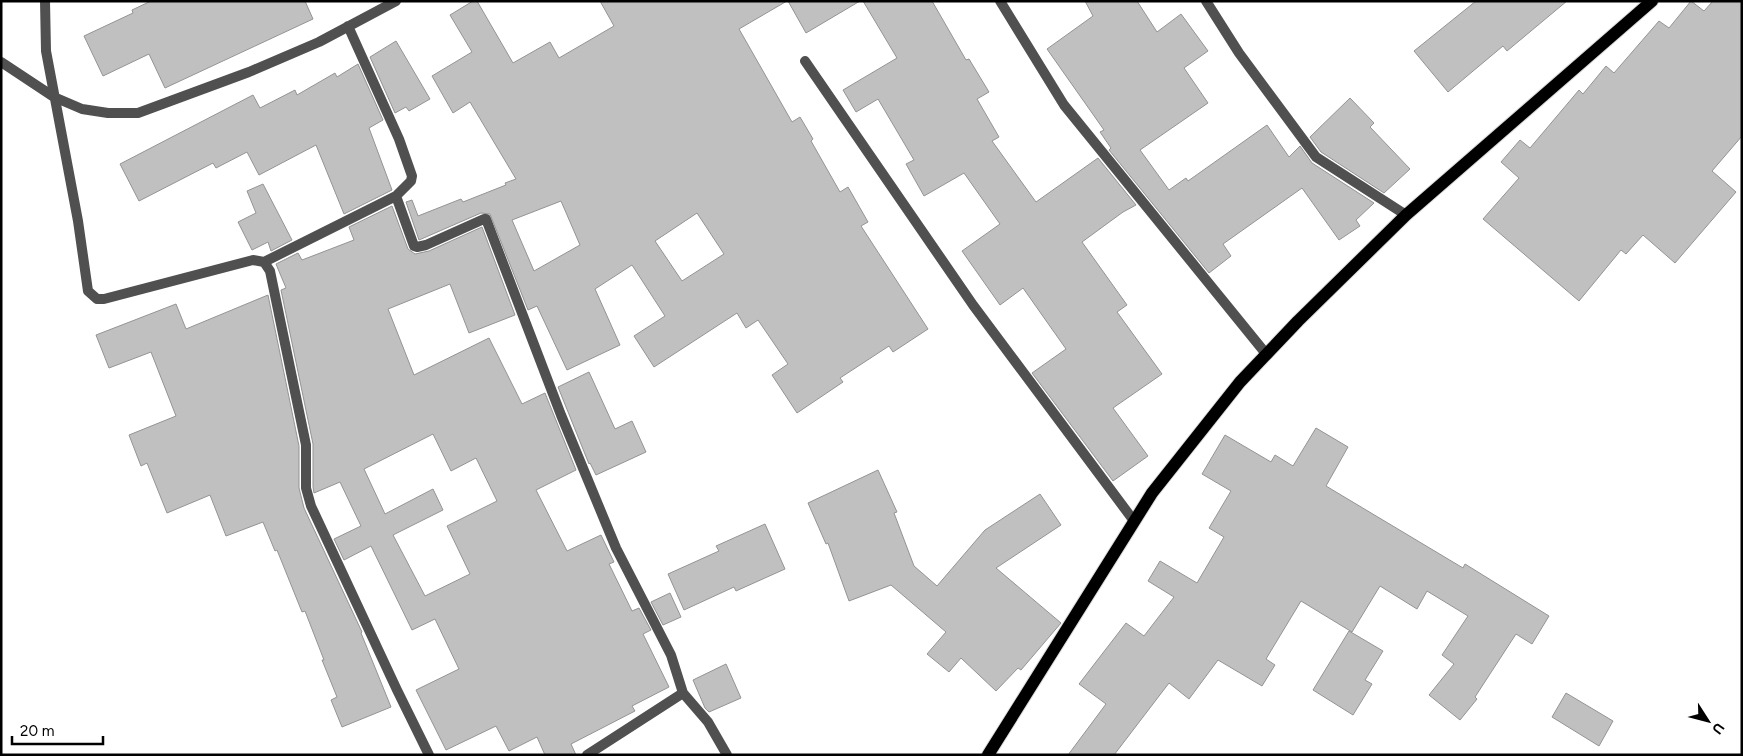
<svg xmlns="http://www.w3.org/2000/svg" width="1743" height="756" viewBox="0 0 1743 756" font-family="Figtree,sans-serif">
	<rect width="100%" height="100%" fill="#fff"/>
	<path fill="#c0c0c0" stroke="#949494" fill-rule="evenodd" d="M151,1h154l8,18 -148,69 -16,-34 -46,22 -19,-40 49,-23 -1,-3z
		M473,1h4l36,62 37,-21 9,16 55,-32 -14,-25h187l-48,28 53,93 8,-5 13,22 -2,2 29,51 8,-5 20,35 -7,4 67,103 -35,23 -4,-6 -49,32 3,4 -46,31 -25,-38 16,-11 -30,-44 -12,8 -9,-15 -83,54 -20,-31 31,-20 -33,-51 -37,24 25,56 -53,25 -30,-64 -9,4 -38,-96 -9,-1 -62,27 -13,-38 6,-2 6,16 43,-17 2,3 43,-17 -1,-2 11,-4 -46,-77 -17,11 -21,-37 40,-24 -22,-37zM561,201l19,44 -46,26 -22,-51zM697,213l27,41 -42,27 -27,-40z
		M788,1h72l-54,32z
		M863,1h69l34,59 3,-1 20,33 -12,7 22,38 -7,4 44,61 62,-44 38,47 -13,7 -41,30 45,63 -10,7 45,62 -49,34 35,48 -35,25 -81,-108 34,-24 -43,-61 -23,17 -38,-54 38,-27 -36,-51 -40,23 -18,-32 8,-4 -36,-61 -22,13 -13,-22 54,-32z
		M1085,1h52l20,31 24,-18 27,37 -24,17 24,35 -68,47 29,40 17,-12 2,3 79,-56 22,32 11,-11 12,17 62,40 -18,17 4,6 -21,14 -37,-52 -79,56 8,12 -22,17 -100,-123 2,-2 -11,-16 4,-2 -57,-81 46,-33z
		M1476,1h91l-60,50 -4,-5 -55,46 -34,-41z
		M1691,1l13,10 9,-10h29v135l-30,35 24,21 -61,71 -32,-28 -17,19 -5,-4 -42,51 -96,-82 36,-41 -18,-16 19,-22 10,8 49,-58 4,4 23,-28 8,7 45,-52 10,7z
		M396,41l34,58 -21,12 -3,-4 -11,6 -25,-56z
		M358,64l25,56 -14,8 23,62 -48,24 -28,-69 -57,30 -12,-23 -31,16 -3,-5 -74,38 -19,-37 133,-69 7,13 35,-18 2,5 38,-22 2,4z
		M1350,98l24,25 -4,4 40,42 -26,24 -63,-41 -11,-15z
		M263,184l29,56 -21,11 -3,-9 -16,8 -14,-28 18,-9 -9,-22z
		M392,206l16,43 7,5 14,-3 53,-24 33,88 -46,18 -19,-49 -62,25 26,66 75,-37 33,66 23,-11 31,77 -40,20 31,61 34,-16 13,27 -5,2 23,47 7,-3 12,22 -8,4 26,53 -37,19 3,5 -64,33 5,11h-31l-8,-18 -28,14 -13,-25 -50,24 -30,-60 43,-21 -24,-50 -23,11 -41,-84 -27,14 -10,-21 27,-13 -21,-44 -26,11 -1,-6v-43l-32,-154 5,-2 -10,-24 22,-11 4,7 52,-20 -5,-13zM433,434l18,37 25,-13 21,43 -50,25 23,48 -45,22 -32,-61 50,-25 -10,-21 -48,25 -21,-45z
		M268,295l31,151v42l5,20 58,124 -1,1 30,74 -49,20 -11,-27 6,-3 -15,-37h2l-19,-49 -3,1 -25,-62 -2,1 -12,-29 -37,14 -16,-41 -43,18 -20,-50 -6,3 -12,-31 47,-19 -25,-64 -42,16 -13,-33 80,-31 10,25z
		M589,372l26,57 17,-8 14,31 -50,23 -6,-12 -1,1 -31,-77z
		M1316,428l32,19 -22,39 137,82 2,-4 84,52 -17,28 -16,-10 -41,63 2,2 -17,21 -31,-25 25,-31 -12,-9 26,-39 -41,-25 -10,18 -37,-23 -28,46 -51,-31 -35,58 9,6 -13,21 -44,-26 -29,39 -20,-16 -55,72h-46l38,-51 -27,-20 47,-61 18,13 30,-39 -26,-16 12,-20 37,22 27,-46 -15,-9 22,-37 -29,-17 23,-39 46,27 4,-7 18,11z
		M878,470l19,42 -3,1 20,53 23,20 48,-56 55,-36 21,31 -65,43 65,55 -40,47 -3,-2 -22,23 -35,-33 -12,14 -22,-18 19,-22 -55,-47 -42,16 -21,-58 -2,1 -18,-41z
		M765,524l20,45 -49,22 -2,-4 -50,23 -16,-36 51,-23 -3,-5z
		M670,593l11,24 -18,8 -12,-23z
		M1349,631l34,20 -18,29 7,4 -19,31 -40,-25z
		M726,664l15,34 -32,14 -4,-4 -12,-28z
		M1566,693l47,28 -14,25 -47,-29z"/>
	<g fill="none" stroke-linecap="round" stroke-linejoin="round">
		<g stroke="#dbdbdb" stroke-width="14">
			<path id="primary" d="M988,755l164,-262 88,-111 58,-61 108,-106 246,-214"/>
		</g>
		<path stroke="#505050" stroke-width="10" d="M45,1l1,50 32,170 10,70 9,8h7l149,-39 11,2 6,9 36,174v43l5,18 86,184 32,65
			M1000,1l64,104 203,250
			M1206,1l33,52 77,104 90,58
			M348,26l51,113 13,37 -1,5 -15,15 18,50 3,1 9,-2 58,-26h2l75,196 55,133 55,107 12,38 25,29 19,33
			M805,61l168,244 161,216
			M1,62l53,35 28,12 26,4h30l111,-41 70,-30 77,-41
			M264,262l132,-66
			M587,755l96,-62"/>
		<use href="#primary" stroke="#000" stroke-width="12"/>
	</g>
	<rect width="1743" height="756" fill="none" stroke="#000000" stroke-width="5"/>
	<g transform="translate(1708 721) rotate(126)" stroke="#ffffff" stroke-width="4" paint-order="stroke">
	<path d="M0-4L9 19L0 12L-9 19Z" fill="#000000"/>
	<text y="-8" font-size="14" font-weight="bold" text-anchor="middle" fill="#000000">U</text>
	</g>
	<path d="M12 736v8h91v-8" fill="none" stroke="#000000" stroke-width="2.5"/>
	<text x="20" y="736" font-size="15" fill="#000000" stroke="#ffffff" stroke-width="4" paint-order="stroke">20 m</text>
</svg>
